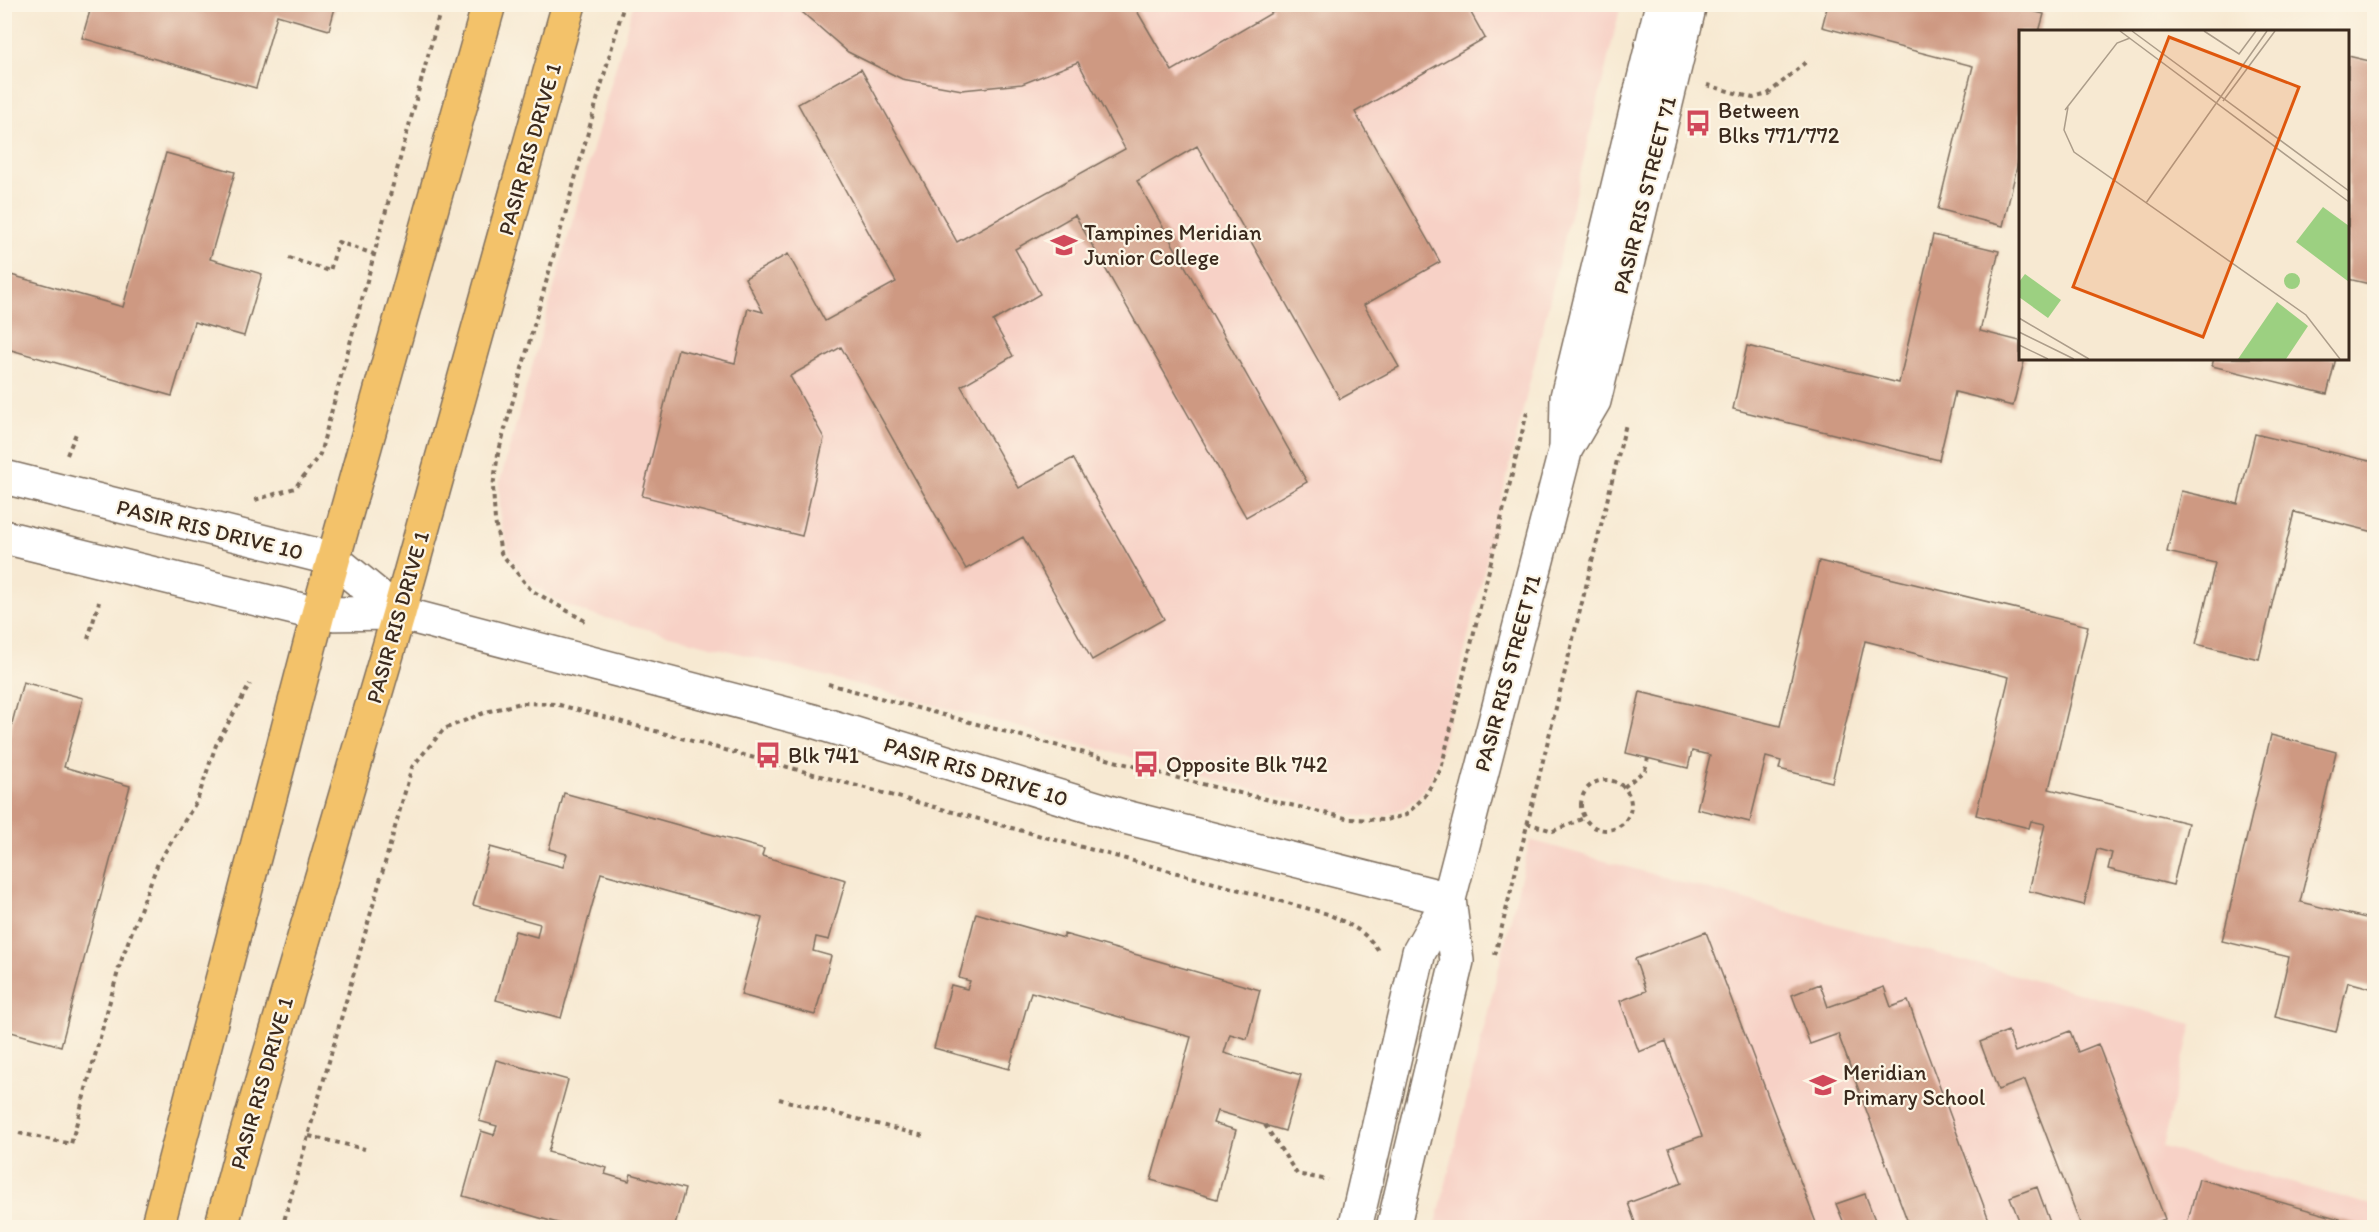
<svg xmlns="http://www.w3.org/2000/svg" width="2379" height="1232" viewBox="0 0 2379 1232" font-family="Itim,sans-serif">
	<rect width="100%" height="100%" fill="#fcf5e5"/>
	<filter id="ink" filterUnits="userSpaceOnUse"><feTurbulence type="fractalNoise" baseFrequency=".0167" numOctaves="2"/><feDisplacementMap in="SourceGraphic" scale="12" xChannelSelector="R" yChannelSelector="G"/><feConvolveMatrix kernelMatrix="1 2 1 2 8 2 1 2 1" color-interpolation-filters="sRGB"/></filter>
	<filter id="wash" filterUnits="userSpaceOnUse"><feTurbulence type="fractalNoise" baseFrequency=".008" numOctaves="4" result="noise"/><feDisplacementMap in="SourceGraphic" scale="24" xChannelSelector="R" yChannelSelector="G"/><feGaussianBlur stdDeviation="1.35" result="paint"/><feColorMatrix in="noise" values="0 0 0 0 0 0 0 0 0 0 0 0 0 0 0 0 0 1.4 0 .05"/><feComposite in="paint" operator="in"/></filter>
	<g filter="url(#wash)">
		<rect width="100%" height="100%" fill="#f7e9d2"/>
		<path fill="#f7d1c6" d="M633,5h988l-183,756 -8,21 -11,14 -15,12 -23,9 -26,-1 -769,-203 -33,-14 -26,-19 -16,-22 -10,-35 -2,-38z
			M1530,840l662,184 -30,123 212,59v22h-939z"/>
		<g id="blocks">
			<path fill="#ce9982" d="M92,4h244l-7,26 -52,-15 -21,73 -174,-50z
				M798,4h335l39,67 103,-60 -3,-7h194l19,34 -130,74 85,150 -76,43 35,62 -59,32 -143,-253 -60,35 170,301 -61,35 -171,-302 -60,34 25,45 -47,27 20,35 -52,30 58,102 54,-30 91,161 -72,41 -69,-123 -57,32 -125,-222 -51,29 34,62 -22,98 -160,-40 36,-147 57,14 13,-55 15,4 -18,-34 43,-24 37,67 71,-39 -98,-178 63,-35 96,173 168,-93 -47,-87 -56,22 -60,6 -60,-11 -54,-27 -46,-40z
				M1828,4h177l39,10 -5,18h-19v122l-17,72 -65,-17 35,-143 -151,-39z
				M2348,56l26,6v126l-5,26 5,1v70l-26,-6z
				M166,153l69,19 -25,87 52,15 -18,62 -50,-14 -22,74 -168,-48v-75l119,34z
				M1933,235l66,16 -19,80 40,10v17h5l-12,48 -58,-14 -16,68 -206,-51 14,-63 152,37z
				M2214,358h122l-9,36 -115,-28z
				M2255,434l119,28v70l-80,-20 -35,147 -63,-15 19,-81 -48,-11 14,-61 57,13z
				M1819,561l269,65 -39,163 139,34 -15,62 -65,-16 4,-16 -15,-4 -13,56 -55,-14 16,-67 -14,-3 -2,7 -53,-13 33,-138 -144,-36 -33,141 -53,-13 2,-8 -15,-4 -16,65 -53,-13 13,-54 -18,-4 -4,17 -62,-15 14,-61 140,34z
				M23,682l60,16 -19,69 66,19 -69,260 -57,-16v-289l3,1z
				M2271,735l65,17 -36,150 74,18v69l-26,-7 -12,50 -61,-15 14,-60 -67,-16z
				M564,793l200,56 -2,7 84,24 -17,60 -13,-3 -3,14 18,5 -16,59 -74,-20 21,-77 -161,-45 -40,145 -65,-18 19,-69 22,6 3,-13 -67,-19 17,-58 73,20 4,-13 -18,-5z
				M976,913l88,25v-4l196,56 -13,49 -17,-5 -6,19 77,22 -16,56 -68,-20 -4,12 23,7 -19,69 -66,-19 40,-143 -160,-45 -22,77 -75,-21 17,-63 16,4 3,-8 -11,-3z
				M1706,932l112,296h-181l-9,-25 54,-20 -13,-35 33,-12 -36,-95 -27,11 -19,-51 26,-10 -11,-32z
				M1820,984l8,23 56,-20 7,20 17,-6 84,227h-82l-72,-194 -28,10 -18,-49z
				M2008,1031l7,21 55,-21 8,21 20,-8 67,175 -23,9h-60l-57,-148 -27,10 -18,-48z
				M496,1060l72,20 -20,72 59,16 -2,6 24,7 2,-7 54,15 -11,39h-99l-112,-32 18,-65 13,4 3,-9 -18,-5z
				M2199,1179l169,48v1h-182z
				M2037,1187l15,41h-30l-12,-31z
				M1865,1194l13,34h-32l-10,-24z"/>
		</g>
	</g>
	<g filter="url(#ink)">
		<use href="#blocks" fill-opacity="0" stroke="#7d6d5d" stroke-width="1.5"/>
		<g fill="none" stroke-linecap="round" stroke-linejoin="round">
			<g stroke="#7d6d5d" stroke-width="36">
				<path id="minor" d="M1567,447l27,-46 96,-397
					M4,477l329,82 66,54
					M4,537l314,77 81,-1 414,108 312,96 324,82
					M1355,1228l64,-276 30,-53 117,-451 1,-51 95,-393
					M1393,1228l64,-267 -8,-62"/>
			</g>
			<g stroke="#7d6d5d" stroke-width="36">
				<path id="major" d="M157,1228l161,-614 171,-610
					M221,1228l20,-75 158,-540 170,-609"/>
			</g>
			<path stroke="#7d6d5d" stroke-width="4" stroke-dasharray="4.5 4.5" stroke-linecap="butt" d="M1707,85l46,13 15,-4 39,-33
				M289,258l41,13 8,-29 36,12
				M67,455l10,-24
				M255,500l40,-12 25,-34 122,-450
				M585,621l-54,-31 -30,-37 -6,-32 -2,-34 5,-33 126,-450
				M88,639l11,-37
				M828,684l361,97 161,38 36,1 20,-5 19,-19 16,-27 87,-361
				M1581 805a25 25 0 1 1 50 0a25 25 0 1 1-50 0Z
				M1624,787l21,-17 3,-12
				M1527,823l26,8 31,-13
				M1495,955l131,-531
				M779,1099l145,37
				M1265,1125l32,49 31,6
				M19,1133l52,11 49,-180 15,-41 23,-60 39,-62 19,-56 34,-61
				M309,1136l56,13
				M282,1228l130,-461 32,-38 42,-17 35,-9 35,1 772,210c20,10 41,18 51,39"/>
			<use href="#minor" stroke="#fff" stroke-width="33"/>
			<use href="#major" stroke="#f3c26a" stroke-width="33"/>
		</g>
	</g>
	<defs>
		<g id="bus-bare" transform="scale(2.07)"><path d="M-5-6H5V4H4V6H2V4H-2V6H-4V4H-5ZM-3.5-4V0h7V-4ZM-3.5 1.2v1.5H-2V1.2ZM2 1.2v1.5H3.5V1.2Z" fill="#d1495b" stroke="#fcf5e5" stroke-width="2.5" paint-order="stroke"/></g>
		<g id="university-bare" transform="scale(2.07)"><path d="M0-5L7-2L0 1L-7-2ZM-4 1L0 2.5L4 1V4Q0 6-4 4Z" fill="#d1495b" stroke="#fcf5e5" stroke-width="2.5" paint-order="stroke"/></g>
		<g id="school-bare" transform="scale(2.07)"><path d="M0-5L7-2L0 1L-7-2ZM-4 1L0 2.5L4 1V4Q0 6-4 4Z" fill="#d1495b" stroke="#fcf5e5" stroke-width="2.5" paint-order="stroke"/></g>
	</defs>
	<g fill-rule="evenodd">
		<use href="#bus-bare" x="1698" y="123"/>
		<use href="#university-bare" x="1064" y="245"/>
		<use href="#bus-bare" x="768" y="755"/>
		<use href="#bus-bare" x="1146" y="764"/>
		<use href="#school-bare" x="1823" y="1085"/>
	</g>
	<g text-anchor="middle" stroke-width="4.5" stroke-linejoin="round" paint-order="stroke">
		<g font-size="22" fill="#3b2a1e" stroke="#fcf5e5" text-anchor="start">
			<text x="1718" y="118">Between<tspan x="1718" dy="25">Blks 771/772</tspan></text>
			<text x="1084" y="240">Tampines Meridian<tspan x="1084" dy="25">Junior College</tspan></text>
			<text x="788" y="763">Blk 741</text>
			<text x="1166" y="772">Opposite Blk 742</text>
			<text x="1843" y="1080">Meridian<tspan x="1843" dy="25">Primary School</tspan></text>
		</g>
		<g font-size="22" fill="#3b2a1e" stroke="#fcf5e5">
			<text transform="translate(529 149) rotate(-74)" y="8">PASIR RIS DRIVE 1</text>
			<text transform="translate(1644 195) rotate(-76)" y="8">PASIR RIS STREET 71</text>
			<text transform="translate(210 529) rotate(14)" y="8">PASIR RIS DRIVE 10</text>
			<text transform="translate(397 617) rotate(-74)" y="8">PASIR RIS DRIVE 1</text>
			<text transform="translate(1507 673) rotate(-75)" y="8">PASIR RIS STREET 71</text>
			<text transform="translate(976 771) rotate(17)" y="8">PASIR RIS DRIVE 10</text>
			<text transform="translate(261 1083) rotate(-74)" y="8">PASIR RIS DRIVE 1</text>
		</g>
	</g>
	<g transform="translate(2019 30)">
		<rect width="330" height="330" fill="#f7e9d2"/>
		<path d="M304,177l26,19v56l-53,-40zM265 251a8 8 0 1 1 16 0a8 8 0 1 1-16 0ZM6,244l36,26 -13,18 -29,-21v-15zM258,272l31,24 -22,33h-48z" fill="#9cd081"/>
		<path fill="none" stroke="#ac9d8a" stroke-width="1.5" d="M101,1l229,171M113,1l217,160M185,1l35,23 17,-23M204,71l52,-70M49,77l-4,23 10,22 232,163 34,44M46,80l52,-67 13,-5M127,173l121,-172M0,288l70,41M0,302l55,27M0,315l29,14"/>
		<path fill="#df570d" fill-opacity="0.15" stroke="#df570d" stroke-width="3" d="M150,7l130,50 -96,250 -130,-50z"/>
		<rect width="330" height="330" fill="none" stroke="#3b2a1e" stroke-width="3"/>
	</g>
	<rect width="2379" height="1232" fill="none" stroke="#fcf5e5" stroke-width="24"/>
</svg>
